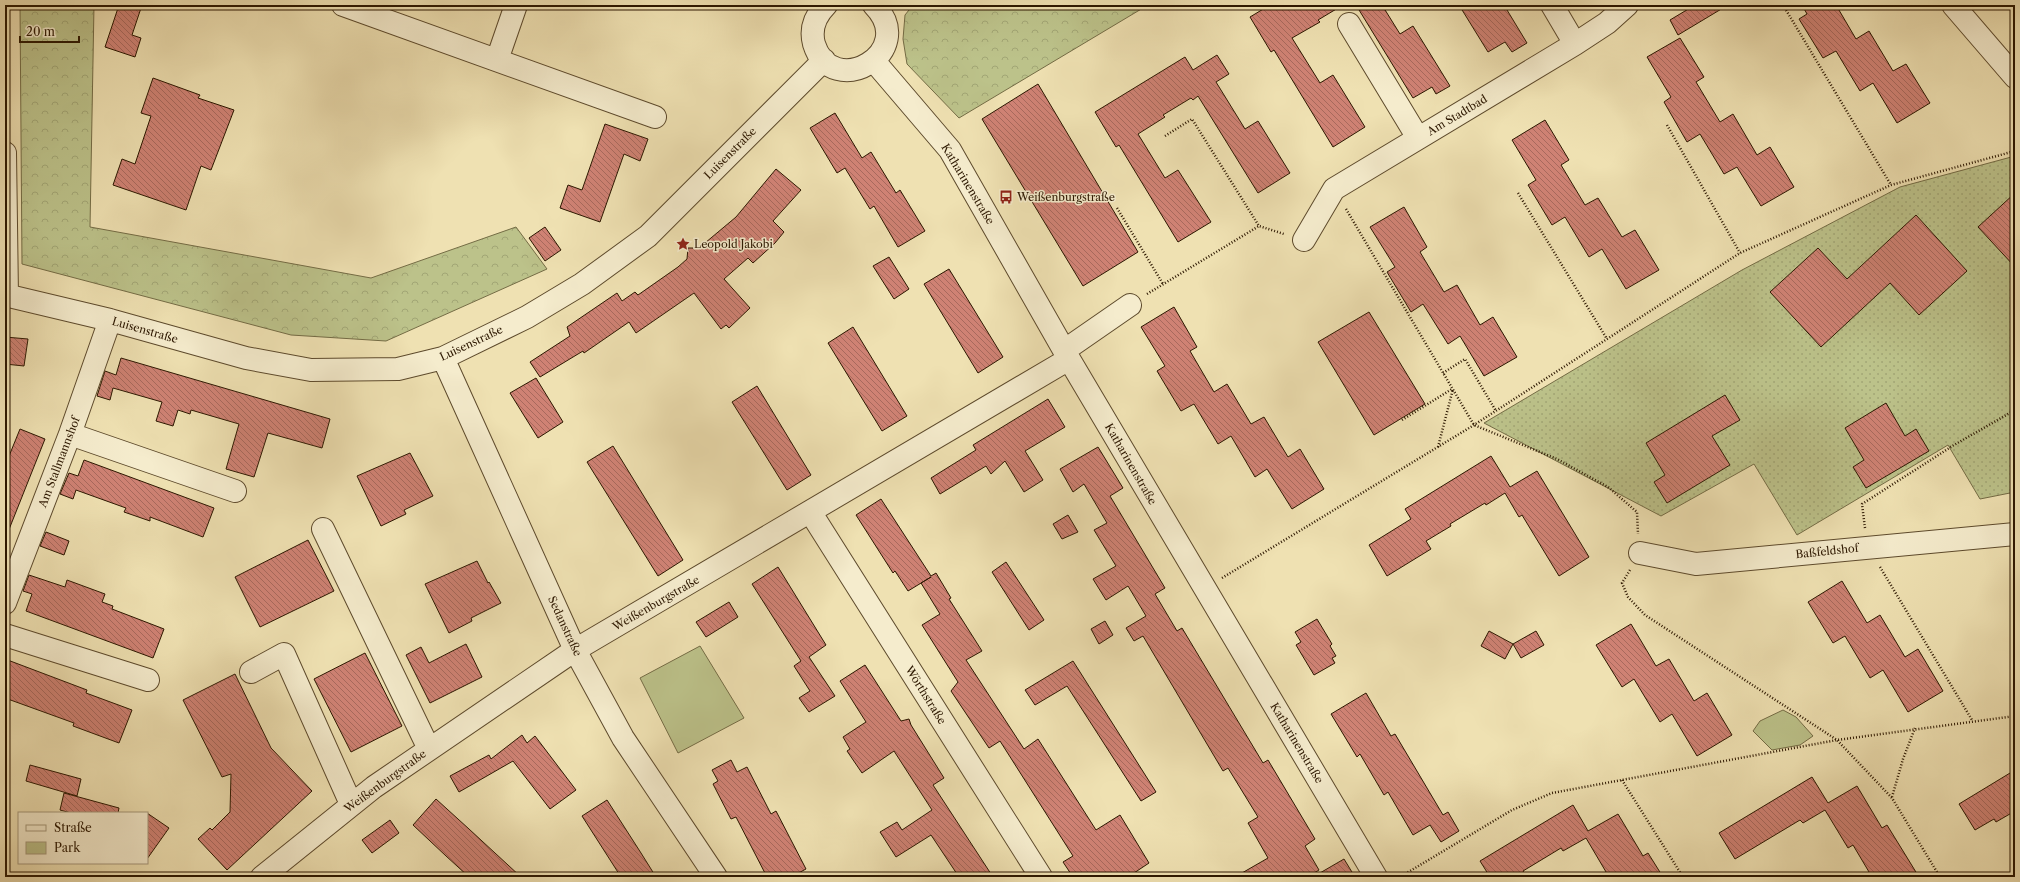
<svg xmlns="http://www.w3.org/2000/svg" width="2020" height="882" viewBox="0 0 2020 882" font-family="'Libre Caslon Text',serif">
	<defs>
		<pattern id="grass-dots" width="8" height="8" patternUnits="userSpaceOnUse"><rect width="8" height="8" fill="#bcc28a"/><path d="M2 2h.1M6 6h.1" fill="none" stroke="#a2a675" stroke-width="1.8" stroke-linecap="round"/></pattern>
		<pattern id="forest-crowns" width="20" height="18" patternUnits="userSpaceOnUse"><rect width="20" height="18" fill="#bcc28a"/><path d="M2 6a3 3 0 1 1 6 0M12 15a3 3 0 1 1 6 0" fill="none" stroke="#a2a675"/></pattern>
		<pattern id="building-back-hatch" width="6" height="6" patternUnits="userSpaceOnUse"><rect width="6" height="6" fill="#cf8274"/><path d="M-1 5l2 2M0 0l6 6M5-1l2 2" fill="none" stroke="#a8695d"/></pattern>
	</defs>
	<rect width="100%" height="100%" fill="#efe1b2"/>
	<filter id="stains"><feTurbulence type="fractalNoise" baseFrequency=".005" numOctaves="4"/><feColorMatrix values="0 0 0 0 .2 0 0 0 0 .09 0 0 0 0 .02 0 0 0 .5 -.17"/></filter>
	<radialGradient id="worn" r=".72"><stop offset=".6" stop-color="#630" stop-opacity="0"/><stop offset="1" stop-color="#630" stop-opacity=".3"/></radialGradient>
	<path fill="url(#grass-dots)" stroke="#746c45" d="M2015,156v336l-35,7 -32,-54 -151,90 -43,-71 -93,52 -177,-93 258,-153 158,-83z"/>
	<path fill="url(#forest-crowns)" stroke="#746c45" d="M20,5h74l-4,222 281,51 145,-51 31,42 -161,72 -95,-6 -269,-71z
		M913,5h235l-189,113 -52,-54 -4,-25 2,-24z"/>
	<path fill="#bcc28a" stroke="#746c45" d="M700,646l44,72 -66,35 -38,-75z
		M1783,710l13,7 17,19 -13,9 -28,5 -19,-19 7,-10z"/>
	<path fill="url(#building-back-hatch)" stroke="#2c1700" d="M119,5h23l-10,30 9,3 -6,19 -30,-10z
		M1270,5h73l-25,15 2,2 -28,16 28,45 13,-8 32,52 -32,20 -59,-97 -3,2 -21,-35z
		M1356,5h26l18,29 13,-8 37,60 -14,8 -4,-7 -19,11z
		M1459,5h45l23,38 -15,9 -7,-10 -17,10z
		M1695,5h33l-50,30 -8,-15z
		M1802,5h34l20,34 13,-8 24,40 13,-7 24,39 -33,20 -24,-40 -13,8 -24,-40 -13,7 -24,-39 8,-5z
		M1680,38l24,39 -8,5 24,40 13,-8 24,41 13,-8 24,40 -33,19 -24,-39 -13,7 -24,-40 -13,8 -23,-40 7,-5 -24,-40z
		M1217,55l12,19 -13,8 29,47 13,-8 32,52 -32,20 -60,-97 -5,4 -2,-2 -28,17 2,2 -27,17 27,44 13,-8 33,52 -33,20 -59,-97 -3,2 -21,-35 90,-55 8,13z
		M153,78l47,17 -2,3 36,12 -23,60 -10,-4 -15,44 -73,-25 9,-26 13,5 16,-48 -10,-3z
		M1038,84l100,168 -55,34 -101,-167z
		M835,113l27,45 9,-6 25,41 4,-3 25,41 -27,16 -24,-41 -4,3 -25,-41 -8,5 -27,-45z
		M1545,120l24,40 -8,5 24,40 13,-7 24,39 13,-7 24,40 -33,19 -24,-40 -13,8 -24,-40 -13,8 -24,-40 8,-5 -24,-40z
		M605,124l43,15 -8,22 -16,-7 -24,68 -40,-14 8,-23 14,5z
		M776,169l25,21 -28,31 11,11 -9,11 -22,20 -5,-5 -24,21 26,29 -21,20 -3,-3 -5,4 -27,-36 -58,40 -7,-11 -45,31 -1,-2 -43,26 -10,-15 40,-26 -3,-9 50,-34 5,8 13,-9 3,3 40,-28 9,-8 1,-11h11l37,-31z
		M2015,193v74l-37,-40z
		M1404,207l23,40 -7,5 24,40 13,-7 23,40 13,-8 24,40 -33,19 -24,-40 -12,8 -25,-40 -12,8 -24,-40 8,-5 -25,-40z
		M1916,215l51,56 -48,44 -29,-32 -69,64 -51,-55 48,-44 29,31z
		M545,227l16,23 -16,11 -16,-23z
		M889,257l20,32 -15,10 -21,-33z
		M949,269l54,88 -25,16 -54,-89z
		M1174,307l23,40 -7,4 24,41 13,-8 24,40 13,-7 24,40 12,-8 24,40 -32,20 -25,-40 -12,8 -24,-41 -13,8 -24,-40 -13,7 -24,-40 8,-5 -24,-39z
		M1369,312l56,92 -51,31 -56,-93z
		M853,327l54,89 -25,15 -54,-88z
		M5,337l23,2 -4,27 -19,-2z
		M121,358l209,61 -8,29 -54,-15 -14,44 -28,-8 13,-45 -48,-14 -1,4 -12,-4 -5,16 -17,-5 6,-19 -49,-14 -3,12 -13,-4 8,-25 11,4z
		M536,378l27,44 -25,16 -28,-45z
		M757,386l54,89 -24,15 -55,-88z
		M1725,395l15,25 -28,16 18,29 -63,38 -13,-21 11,-7 -19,-32z
		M1048,399l17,28 -40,24 18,29 -19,12 -19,-31 -14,13 -5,-8 -46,28 -9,-16 45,-28 -3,-5z
		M1886,403l19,33 11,-7 13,22 -63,37 -13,-21 11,-7 -19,-32z
		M20,429l25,10 -39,98 -1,-71z
		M613,446l70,114 -25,16 -71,-114z
		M1098,447l25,41 -13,8 55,92 -10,6 22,37 5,-3 81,135 5,-3 47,79 -10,7 14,24 -11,7h-73l33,-19 -20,-35 10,-6 -30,-49 -5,3 -80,-135 -9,5 -8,-13 20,-12 -18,-30 -22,14 -13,-21 23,-13 -22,-36 13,-7 -23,-39 -11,8 -13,-23z
		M410,453l23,43 -29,14 2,4 -25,12 -24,-50z
		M1491,456l19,31 27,-16 52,86 -30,19 -37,-61 -3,2 -14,-24 -19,12 -1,-2 -35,21 1,2 -25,15 5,8 -44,27 -18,-31 42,-26 -6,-10z
		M84,460l130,48 -11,29 -53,-20v4l-26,-9 2,-4 -50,-18 -3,9 -13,-5 9,-21 9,3z
		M881,499l50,77 5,-3 15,25 -2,1 33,52 -16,9 58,89 14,-10 58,91 24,-15 29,48 -21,14h-55l-10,-15 10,-6 -73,-115 -11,7 -38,-57 7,-9 -36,-57 18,-11 -19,-31 10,-6 -23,14 -13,-20 -2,2 -37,-58z
		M1068,515l10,17 -16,7 -9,-15z
		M46,532l23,9 -5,14 -24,-9z
		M308,540l26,51 -74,36 -25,-50z
		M477,561l11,22 1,-1 12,21 -30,15 1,3 -23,12 -24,-49z
		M1006,562l38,58 -15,10 -37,-58z
		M778,567l48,78 -17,12 26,39 -26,16 -10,-14 11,-7 -16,-25 7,-5 -49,-77z
		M29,575l36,12 2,-7 38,14 -3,8 11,4 -1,3 52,20 -11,29 -127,-47 6,-17 -9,-3z
		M1842,581l25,42 13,-8 25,42 13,-8 25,42 -35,21 -25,-42 -13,8 -25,-42 -12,7 -25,-41z
		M729,602l9,15 -32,20 -10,-15z
		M1317,619l15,25 -2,2 6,10 -4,2 3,5 -21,12 -18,-30 5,-3 -6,-10z
		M1105,621l8,14 -14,9 -8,-15z
		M1631,624l25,42 13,-7 25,42 13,-8 25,42 -35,21 -25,-42 -12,8 -26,-43 -12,8 -26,-42z
		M1489,631l24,13 -8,15 -24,-13z
		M1536,631l8,14 -23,13 -8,-14z
		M466,644l16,33 -52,26 -24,-48 15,-8 8,16z
		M365,653l37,73 -51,26 -37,-73z
		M5,659l82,31 -1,3 46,17 -13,33 -46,-17 1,-3 -69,-25z
		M1073,661l83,131 -15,9 -74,-115 -32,19 -10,-15z
		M865,665l36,56 8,-2 2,6 33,53 -11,7 60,92h-34l-28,-42 -35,22 -16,-25 17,-10 5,8 30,-20 -38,-59 -32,22 -15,-22 3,-2 -7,-12 23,-15 -26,-41z
		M235,674l36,74 41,43 -85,79 -29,-31 12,-11 2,2 18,-18 1,-38 -9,3 -39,-77z
		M1366,693l25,43 4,-2 48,81 5,-3 11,19 -18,11 -11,-17 -17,10 -25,-43 -4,3 -24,-41 -3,3 -26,-43z
		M522,735l5,8 8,-7 41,54 -26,19 -37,-48 -54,31 -9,-16 39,-21 2,4z
		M731,760l6,12 10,-5 24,47 5,-3 30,58 -15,8h-24l-31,-60 -5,2 -18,-35 5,-3 -6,-11z
		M30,765l51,14 -4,17 -51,-15z
		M2015,770v41l-19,11 -2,-3 -19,11 -16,-26z
		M1812,777l16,26 29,-17 25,42 5,-3 32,52h-47l-19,-32 -5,3 -23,-38 -22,13 -3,-3 -65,39 -16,-26z
		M64,793l55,15 -1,5h-47l-11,-3z
		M436,799l33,30 52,48h-52l-23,-21 -33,-31z
		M607,800l34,53 15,24h-35l-39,-61z
		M1573,805l15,26 30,-17 25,42 5,-3 15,24h-54l-23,-39 -23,13 -2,-3 -38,23 4,6h-37l-10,-16z
		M147,813l22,15 -22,31z
		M390,820l9,13 -27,20 -10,-13z
		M1344,859l11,18h-42z"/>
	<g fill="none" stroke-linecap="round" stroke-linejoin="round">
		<g stroke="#5d4a2c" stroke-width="24">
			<path id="minor" d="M343,5l312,112
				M826,5c-11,11 -16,24 -12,39 18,58 106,8 60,-39
				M1552,5l23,39
				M1953,5l62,72
				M1349,24l69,114
				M497,60l19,-55
				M874,61l76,89 119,209 307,518
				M5,153l2,143
				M1304,240l30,-51 241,-145 32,-21 20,-18
				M5,295l105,25 136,38 65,12 87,-1 45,-11 84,-41 55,-33 66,-48 176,-176
				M1065,350l65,-45
				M443,358l132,292 48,88 93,139
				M70,434l165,57
				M811,513l230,364
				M323,529l106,220
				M1640,553l56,11 319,-30
				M5,603l65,-169 40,-114
				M5,635l143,45
				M251,672l33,-18 67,150
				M262,877l112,-90 201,-137 494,-291"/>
		</g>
		<path stroke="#2c1700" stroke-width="2.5" stroke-dasharray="1 2" stroke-linecap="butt" d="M1783,5l108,180
			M1667,125l73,128
			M1165,136l27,-17 67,107 25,8
			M1518,193l89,146
			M1117,208l46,76
			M1346,209l128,216 83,34 51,28 29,25 1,22
			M1147,294l112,-68
			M1443,373l22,-14 31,52
			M2011,412l4,7
			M1402,420l50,-31
			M1438,447l15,-58
			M1865,528l-3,-24 92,-59 61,-35
			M1880,567l92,153
			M1630,570l-8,13 6,14 17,18 192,125 55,58 48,79
			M1222,578l252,-153 266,-172 151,-68 124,-34
			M1622,780l61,97
			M1892,797l11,-38 12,-31
			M1400,877l112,-67 40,-17 285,-53 178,-24"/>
		<use href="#minor" stroke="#f5eccd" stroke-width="22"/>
	</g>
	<defs>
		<g id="bus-bare" transform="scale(1.08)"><path d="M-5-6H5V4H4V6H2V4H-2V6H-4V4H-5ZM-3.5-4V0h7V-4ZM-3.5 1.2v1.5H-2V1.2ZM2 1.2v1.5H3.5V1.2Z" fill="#8f2418" stroke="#f5eccd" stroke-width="2.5" paint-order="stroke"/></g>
		<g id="sight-bare" transform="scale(1.08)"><path d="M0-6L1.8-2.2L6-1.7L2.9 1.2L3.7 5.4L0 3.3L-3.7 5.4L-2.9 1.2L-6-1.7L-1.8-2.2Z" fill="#8f2418" stroke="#f5eccd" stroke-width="2.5" paint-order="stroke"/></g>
	</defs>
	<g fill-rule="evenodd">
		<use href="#bus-bare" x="1006" y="197"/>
		<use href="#sight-bare" x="683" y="244"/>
	</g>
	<g text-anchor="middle" stroke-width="3" stroke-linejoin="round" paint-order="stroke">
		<g font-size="11" fill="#2c1700" stroke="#f5eccd">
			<text transform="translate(1457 115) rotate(-31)" y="4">Am Stadtbad</text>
			<text transform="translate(730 153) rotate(-45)" y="4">Luisenstraße</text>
			<text transform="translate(968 184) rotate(59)" y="4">Katharinenstraße</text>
			<text transform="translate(145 330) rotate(16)" y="4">Luisenstraße</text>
			<text transform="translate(471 343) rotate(-25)" y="4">Luisenstraße</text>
			<text transform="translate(59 462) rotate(-69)" y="4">Am Stallmannshof</text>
			<text transform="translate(1131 464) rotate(60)" y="4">Katharinenstraße</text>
			<text transform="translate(1827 551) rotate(-6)" y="4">Baßfeldshof</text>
			<text transform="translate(656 603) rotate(-30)" y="4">Weißenburgstraße</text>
			<text transform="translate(565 626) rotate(65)" y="4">Sedanstraße</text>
			<text transform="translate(926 695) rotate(58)" y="4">Wörthstraße</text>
			<text transform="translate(1297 743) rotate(59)" y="4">Katharinenstraße</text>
			<text transform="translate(385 781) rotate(-36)" y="4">Weißenburgstraße</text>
		</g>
		<g font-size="11" fill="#2c1700" stroke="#f5eccd" text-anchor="start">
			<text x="1017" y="201">Weißenburgstraße</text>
			<text x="694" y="248">Leopold Jakobi</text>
		</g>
	</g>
	<rect width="2020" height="882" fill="none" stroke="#efe1b2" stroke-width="20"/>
	<rect x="6" y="6" width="2008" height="870" fill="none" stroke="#2c1700" stroke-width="2"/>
	<rect x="10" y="10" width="2000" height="862" fill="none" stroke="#2c1700"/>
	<rect x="18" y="812" width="130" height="52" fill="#f5eccd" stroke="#a5977b"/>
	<rect x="26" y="825" width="20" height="6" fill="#f5eccd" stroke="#a5977b"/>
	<text x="54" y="832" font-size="12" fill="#2c1700">Straße</text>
	<rect x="26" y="842" width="20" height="12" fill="#bcc28a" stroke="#a5977b"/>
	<text x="54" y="852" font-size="12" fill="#2c1700">Park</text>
	<path d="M20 36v6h59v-6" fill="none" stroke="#2c1700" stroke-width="2"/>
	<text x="26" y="36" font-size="12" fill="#2c1700" stroke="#f5eccd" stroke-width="3" paint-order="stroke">20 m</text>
	<rect width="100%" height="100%" filter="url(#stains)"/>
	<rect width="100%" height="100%" fill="url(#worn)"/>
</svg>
